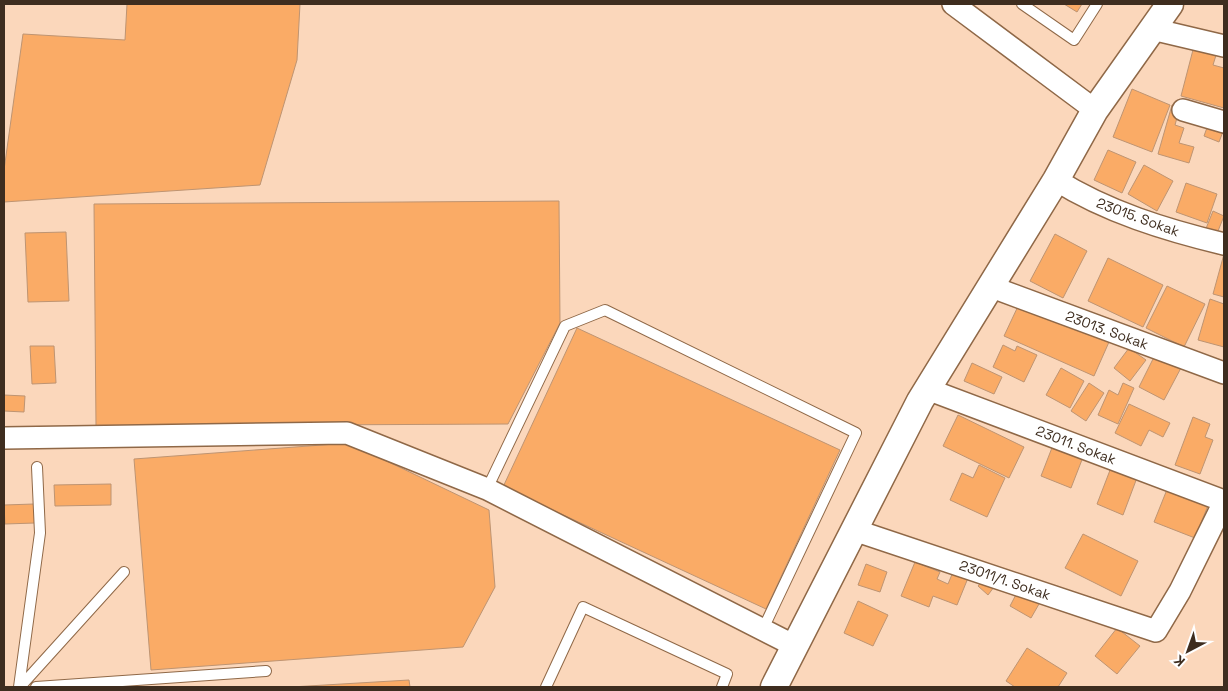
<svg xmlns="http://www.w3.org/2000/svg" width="1228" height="691" viewBox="0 0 1228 691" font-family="'Space Grotesk',sans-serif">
	<rect width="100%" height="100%" fill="#fbd7bb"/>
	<path fill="#faab66" stroke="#be9472" d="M127,4h173l-3,56 -37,125 -256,17v-32l19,-136 102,6z
		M1064,4h18l-5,8z
		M1194,46l23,6 -4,13 11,3v40l-43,-12z
		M1132,89l38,16 -18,47 -39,-15z
		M1172,105l8,2 -5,18 9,3 -5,15 15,4 -5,16 -31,-9z
		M1209,122l15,7 -5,13 -15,-6z
		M1108,150l28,12 -14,31 -28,-13z
		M1144,165l29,16 -16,30 -29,-17z
		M1186,183l31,11 -10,29 -31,-11z
		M559,201l1,122 -52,101 -412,2 -2,-222z
		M1213,211l11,5 -8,20 -11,-5z
		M66,232l3,69 -41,1 -3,-69z
		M1055,234l32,17 -24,47 -33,-17z
		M1224,254v43l-11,-3z
		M1108,258l55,27 -20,42 -55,-26z
		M1167,286l38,18 -21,43 -38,-19z
		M1210,299l14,5v43l-26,-7z
		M1020,302l89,40 -15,34 -90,-40z
		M577,328l263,122 -74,159 -263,-122z
		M1003,345l12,6 2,-5 20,9 -13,27 -31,-15z
		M30,346h24l2,37 -24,1z
		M1129,348l17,12 -16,21 -16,-13z
		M1156,353l26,13 -18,34 -25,-13z
		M972,363l30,14 -8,17 -30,-13z
		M1061,368l23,13 -14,27 -24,-13z
		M1089,383l15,10 -18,28 -15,-10z
		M1123,383l11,5 -16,36 -20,-9 11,-25 9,5z
		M4,395l21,1 -1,16 -20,-1z
		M1129,404l41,19 -7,14 -14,-7 -8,16 -26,-13z
		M958,415l66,32 -15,31 -66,-32z
		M1193,417l17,7 -5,13 8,3 -13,34 -25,-9z
		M1055,440l30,12 -14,36 -30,-12z
		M349,443l140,67 6,77 -32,60 -312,23 -17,-211z
		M979,465l26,13 -18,39 -37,-17 12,-27 11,5z
		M1112,465l26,10 -15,40 -26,-11z
		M111,484v21l-56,1 -1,-21z
		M1168,487l41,16 -14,35 -41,-16z
		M34,504l1,19 -30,1 -1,-19z
		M1083,534l55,27 -17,35 -56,-28z
		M915,562l25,10 -3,7 11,5 5,-12 15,6 -11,27 -24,-9 -4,11 -28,-11z
		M866,564l21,8 -7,20 -22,-7z
		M987,575l10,8 -9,12 -10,-9z
		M1021,585l22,12 -12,21 -21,-12z
		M858,601l30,14 -15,31 -29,-13z
		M1117,628l23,18 -23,28 -22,-18z
		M1027,648l40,25 -9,14h-43l-9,-6z
		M409,680l1,7h-119z"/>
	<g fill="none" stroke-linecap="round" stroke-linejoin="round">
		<g stroke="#8f6847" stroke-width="12">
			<path id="service" d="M1022,4l52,36 23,-36
				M487,489l78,-163 40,-16 251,123 -93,196
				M19,687l21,-154 -3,-66
				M20,687l104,-115
				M36,687l230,-16
				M546,687l37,-80 144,67 -5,13"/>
		</g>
		<g stroke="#8f6847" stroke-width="24">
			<path id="minor" d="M953,4l142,106
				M1152,29l72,17
				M1183,110l41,12
				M1056,180c51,32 110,50 168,64
				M989,286l235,87
				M927,389l297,112
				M4,438l343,-5 140,56 308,157
				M854,530l302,101 24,-40 44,-89"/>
		</g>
		<g stroke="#8f6847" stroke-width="29">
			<path id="tertiary" d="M774,687l146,-286 136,-221 39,-70 75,-106"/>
		</g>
		<use href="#service" stroke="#fff" stroke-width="10"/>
		<use href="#minor" stroke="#fff" stroke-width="21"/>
		<use href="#tertiary" stroke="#fff" stroke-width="26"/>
	</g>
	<g text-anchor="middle" stroke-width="4" stroke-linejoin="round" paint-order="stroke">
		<g font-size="14" fill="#3e2d1f" stroke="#fff">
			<text transform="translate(1138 217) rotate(20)" y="5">23015. Sokak</text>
			<text transform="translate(1107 330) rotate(20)" y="5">23013. Sokak</text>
			<text transform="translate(1076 445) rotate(21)" y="5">23011. Sokak</text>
			<text transform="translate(1005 580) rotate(19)" y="5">23011/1. Sokak</text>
		</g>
	</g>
	<rect width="1228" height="691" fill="none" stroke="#3e2d1f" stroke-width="10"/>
	<g transform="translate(1188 651) rotate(221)" stroke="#ffffff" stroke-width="4" paint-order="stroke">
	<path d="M0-4L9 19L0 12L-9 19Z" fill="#3e2d1f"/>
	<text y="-8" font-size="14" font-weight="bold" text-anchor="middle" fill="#3e2d1f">K</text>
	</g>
</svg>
